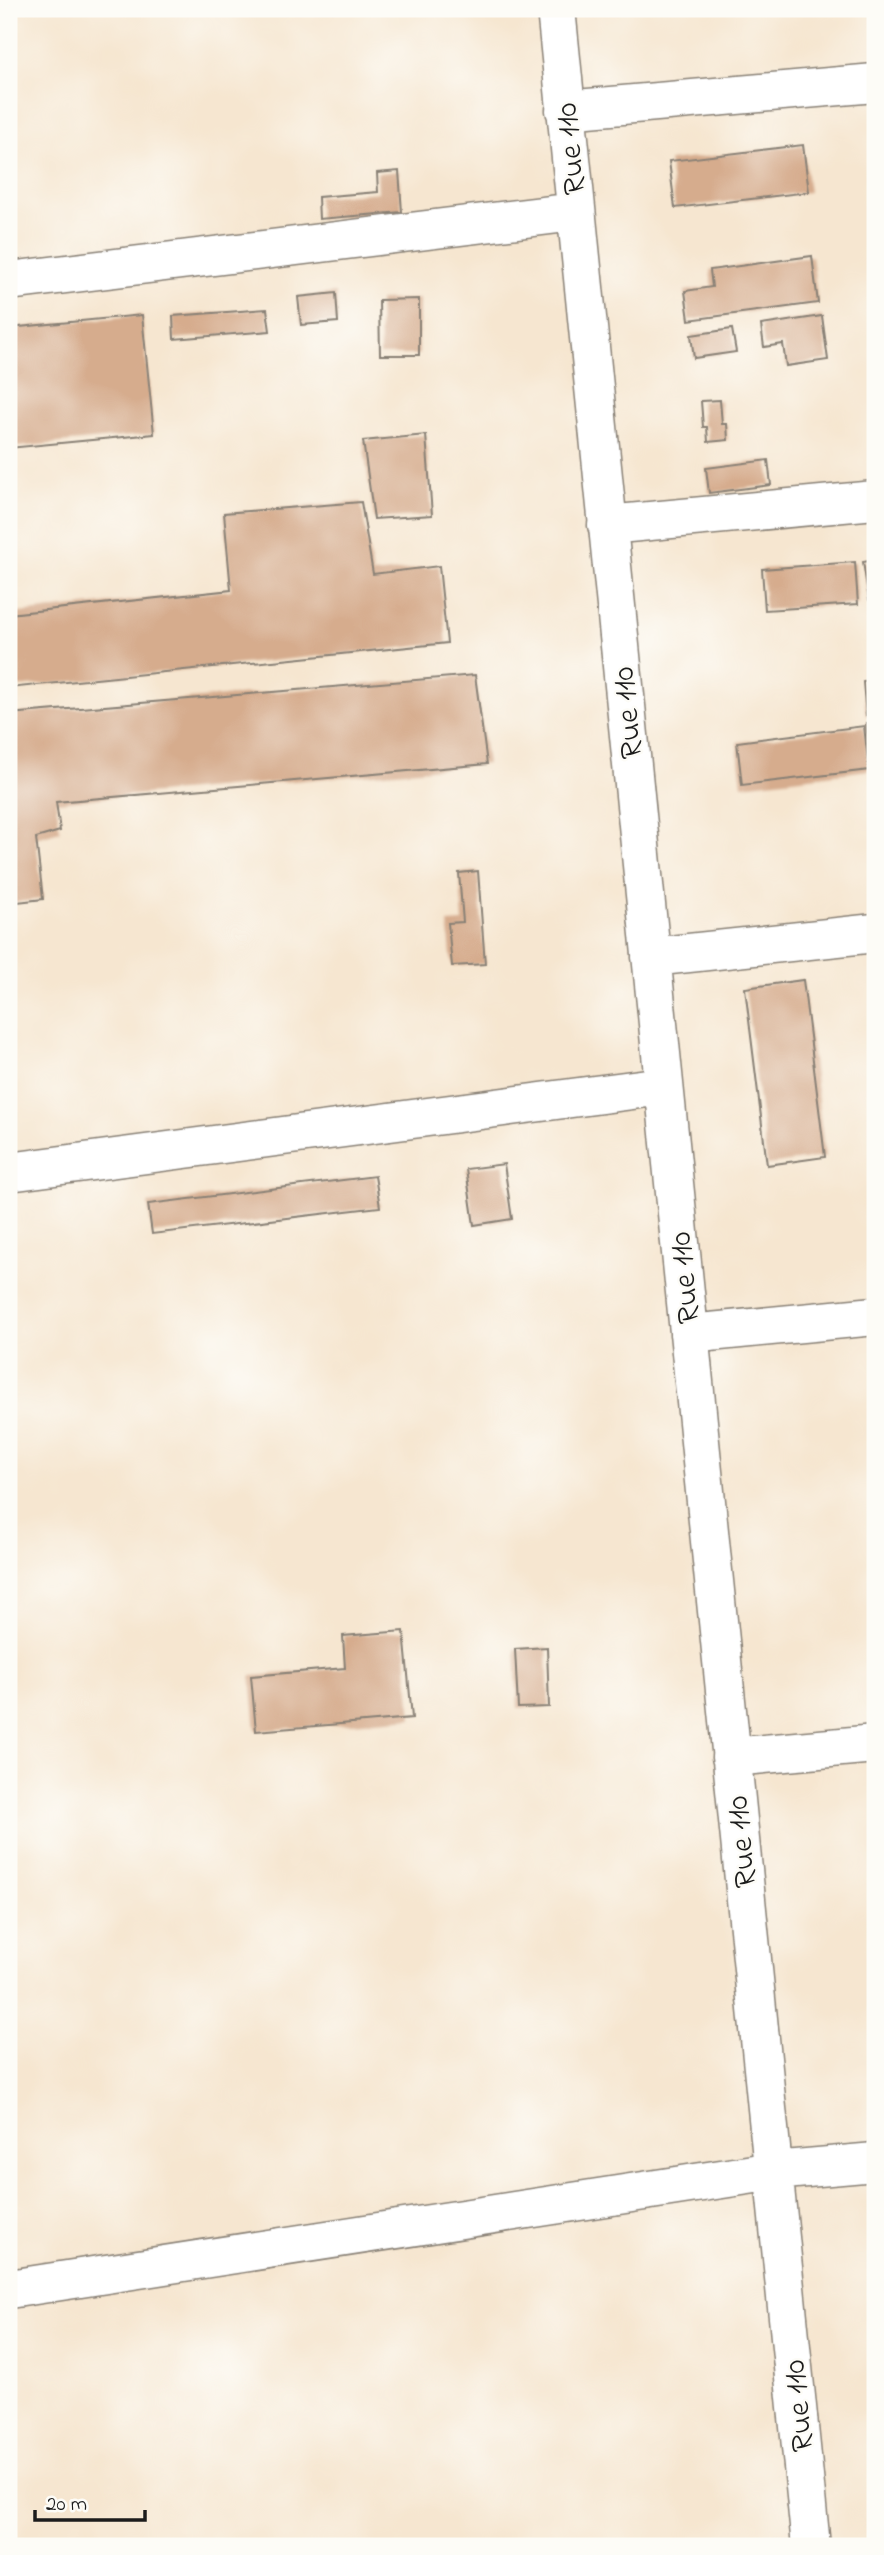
<svg xmlns="http://www.w3.org/2000/svg" width="884" height="2555" viewBox="0 0 884 2555" font-family="'Indie Flower',sans-serif">
	<rect width="100%" height="100%" fill="#fdfcf7"/>
	<filter id="ink" filterUnits="userSpaceOnUse"><feTurbulence type="fractalNoise" baseFrequency=".0143" numOctaves="2"/><feDisplacementMap in="SourceGraphic" scale="14" xChannelSelector="R" yChannelSelector="G"/><feConvolveMatrix kernelMatrix="1 2 1 2 8 2 1 2 1" color-interpolation-filters="sRGB"/></filter>
	<filter id="wash" filterUnits="userSpaceOnUse"><feTurbulence type="fractalNoise" baseFrequency=".00686" numOctaves="4" result="noise"/><feDisplacementMap in="SourceGraphic" scale="28" xChannelSelector="R" yChannelSelector="G"/><feGaussianBlur stdDeviation="1.57" result="paint"/><feColorMatrix in="noise" values="0 0 0 0 0 0 0 0 0 0 0 0 0 0 0 0 0 1.4 0 .05"/><feComposite in="paint" operator="in"/></filter>
	<g filter="url(#wash)">
		<rect width="100%" height="100%" fill="#f6e6d0"/>
		<g id="blocks">
			<path fill="#d6ac8d" d="M803,145l6,47 -134,16 -6,-47z
				M399,171l3,41 -83,7 -1,-22 60,-5 -1,-19z
				M812,256l6,47 -129,17 -4,-29 27,-4 -2,-17z
				M336,293l2,29 -37,3 -3,-28z
				M419,299v56h-39l-1,-55z
				M267,309l3,22 -96,8 -1,-23z
				M142,315l12,119 -145,14v-120z
				M822,316l6,44 -42,6 -3,-22 -19,3 -3,-22z
				M732,329l4,23 -42,6 -3,-23z
				M720,400l2,24h5l1,16 -20,2 -1,-15h-4l-2,-26z
				M426,435l6,80 -58,4 -11,-78z
				M768,460l3,25 -62,8 -3,-25z
				M361,502l12,72 66,-8 8,77 -438,45v-74l222,-24 -7,-77z
				M875,560v39l-6,1 -6,-38z
				M855,562l3,42 -93,6 -3,-41z
				M475,675l12,89 -431,38 4,29 -24,7 7,61 -34,4v-189z
				M875,680v35l-9,1 -3,-34z
				M875,722v65h-2l-7,-64z
				M864,726l5,44 -127,15 -5,-43z
				M478,871l7,93 -33,2 -4,-43 15,-1 -4,-49z
				M803,980l22,177 -58,8 -22,-177z
				M504,1164l8,55 -38,6 -8,-56z
				M375,1176l5,31 -228,27 -4,-30z
				M404,1631l8,87 -156,13 -5,-55 94,-8 -2,-32z
				M547,1647l2,60 -31,1 -3,-59z"/>
		</g>
	</g>
	<g filter="url(#ink)">
		<use href="#blocks" fill-opacity="0" stroke="#898176" stroke-width="2"/>
		<g fill="none" stroke-linecap="round" stroke-linejoin="round">
			<g stroke="#898176" stroke-width="41">
				<path id="minor" d="M556,9l255,2537
					M565,110l310,-27
					M9,281l566,-69
					M607,525l268,-25
					M651,957l224,-24
					M9,1172l654,-86
					M689,1334l186,-18
					M731,1757l144,-13
					M9,2289l764,-118 102,-9"/>
			</g>
			<use href="#minor" stroke="#fff" stroke-width="38"/>
		</g>
	</g>
	<g text-anchor="middle" stroke-width="5" stroke-linejoin="round" paint-order="stroke">
		<g font-size="32" fill="#1c1c1c" stroke="#fdfcf7">
			<text transform="translate(569 149) rotate(-96)" y="11">Rue 110</text>
			<text transform="translate(626 713) rotate(-96)" y="11">Rue 110</text>
			<text transform="translate(683 1278) rotate(-96)" y="11">Rue 110</text>
			<text transform="translate(740 1842) rotate(-96)" y="11">Rue 110</text>
			<text transform="translate(797 2406) rotate(-96)" y="11">Rue 110</text>
		</g>
	</g>
	<rect width="884" height="2555" fill="none" stroke="#fdfcf7" stroke-width="35"/>
	<path d="M35 2510v10h110v-10" fill="none" stroke="#1c1c1c" stroke-width="3.5"/>
	<text x="46" y="2510" font-size="21" fill="#1c1c1c" stroke="#fdfcf7" stroke-width="5" paint-order="stroke">20 m</text>
</svg>
